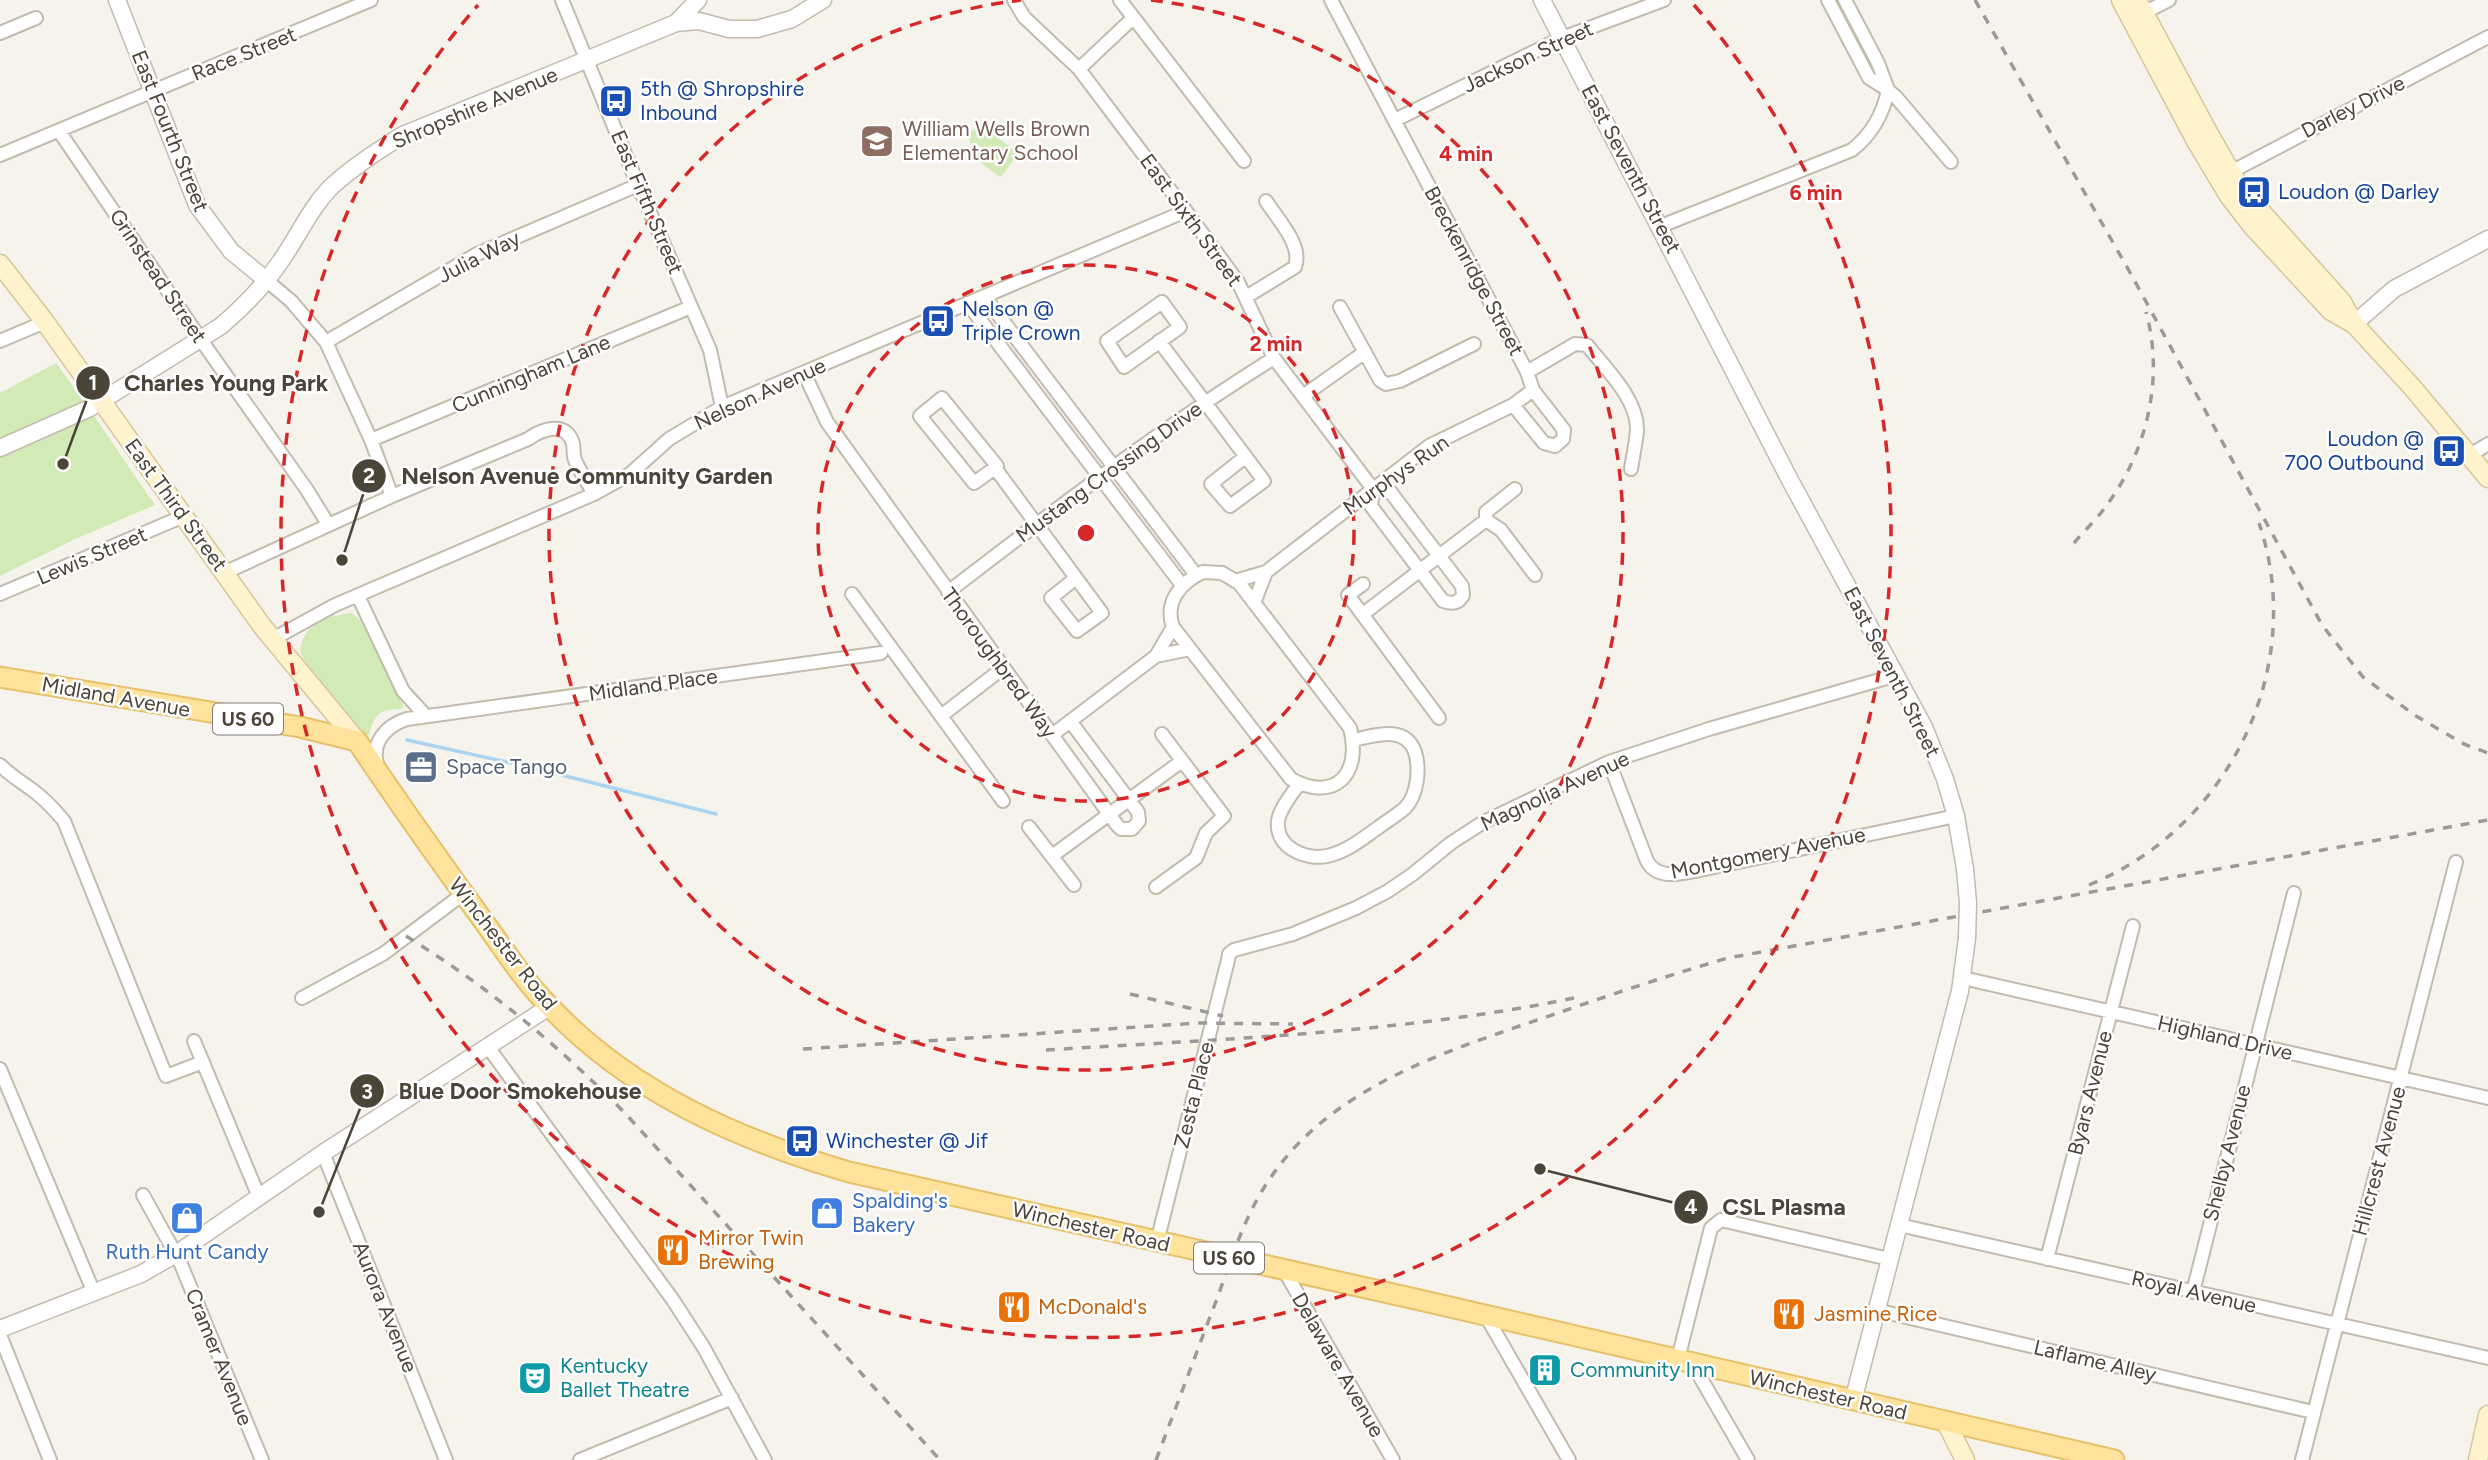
<svg xmlns="http://www.w3.org/2000/svg" width="2488" height="1460" viewBox="0 0 2488 1460" font-family="Figtree,sans-serif">
	<rect width="100%" height="100%" fill="#f6f3ec"/>
	<path fill="#d2eab5" d="M981,126h3l34,28 -17,23c-21,-13 -26,-17 -33,-41l5,-6z
		M56,363c35,46 66,95 99,142l-82,35 -73,36v-183z
		M351,613c21,10 37,70 53,93l-2,3c-22,1 -27,3 -33,26h-3c-13,-15 -61,-67 -65,-82 -2,-5 0,-7 1,-11 8,-22 28,-26 49,-29z"/>
	<g fill="none" stroke-linecap="round" stroke-linejoin="round">
		<path stroke="#a9d4f2" stroke-width="3.5" d="M407,740l127,28 182,46"/>
		<g stroke="#c2bbae" stroke-width="16">
			<path id="minor" d="M562,0l76,185 72,165 12,57
				M1014,0l10,17 55,52 107,142 52,71 36,76 99,131 -2,17 72,95c9,3 15,3 20,-6l-1,-9 -73,-96 -16,-1
				M1120,0l124,161
				M1331,0l196,372 6,18 31,40 -1,9 -8,7 -11,-3 -31,-38
				M1828,0l41,78 19,12 -10,-27 -33,-63
				M2138,16l31,-16
				M0,33l36,-15
				M1079,69l54,-51
				M1395,120l167,-82 102,-38
				M59,131l142,209 106,150 21,34
				M0,155l371,-155
				M2225,175l263,-138
				M1661,226l191,-76c20,-16 31,-35 36,-60l8,7 55,65
				M266,280l25,21 35,41 45,98 21,56
				M984,296l212,279
				M1246,297l49,-30c8,-22 -17,-47 -29,-66
				M1162,302l18,25 -56,40 -17,-26z
				M968,304l214,281
				M1340,307l40,73 6,4 14,-3 74,-37
				M0,341l45,-19
				M1159,341l105,140 -34,25 -19,-22 34,-27
				M326,342l151,-88 161,-69
				M1527,372l48,-28 12,1c18,23 51,54 50,85 -1,13 -4,26 -6,39
				M804,373l23,49 290,403 4,4h11l7,-8 -1,-9 -68,-91
				M1303,396l62,-44
				M371,440l320,-133
				M2470,455l18,-11
				M995,468l-21,15 -54,-67 22,-18 55,68 -2,2 107,145 -25,18 -26,-33 25,-20
				M1486,520l15,10 34,45
				M1203,572l19,1 17,10 111,145c12,46 -15,75 -59,51l-118,-152c-9,-25 8,-45 30,-55z
				M1266,572l163,-126 84,-41 20,-15
				M224,573l168,-77 136,-57c14,-10 39,-19 45,5 1,6 0,11 2,16 5,12 13,23 19,34
				M1235,581l31,-9 -12,31
				M1363,584l-15,11 91,123
				M948,592c107,-82 212,-163 326,-234
				M0,594l184,-78
				M852,594l151,207
				M358,596l45,95 22,24
				M1363,614l123,-94v-8l29,-23
				M1173,627l-17,29 34,-7
				M273,639l62,-34 259,-111 36,-20 39,-35 53,-32 464,-196
				M941,716l62,-48
				M1052,735l104,-79
				M1609,762l38,99c11,20 35,12 53,9l256,-54
				M377,764c-6,-22 10,-39 30,-45l474,-66
				M0,765c10,10 20,16 31,24 13,9 23,20 33,32l102,255 37,-14
				M1299,784c-7,10 -19,24 -21,37 -3,27 28,39 49,35 20,-4 36,-18 52,-29 8,-6 18,-12 26,-19 13,-13 15,-40 10,-56 -10,-28 -41,-16 -62,-12
				M1029,827l45,58
				M1052,856l130,-95
				M1156,887l40,-29 10,-25 18,-17 -62,-82
				M1963,978l525,120
				M302,998l81,-44 80,-60
				M194,1041l65,156
				M488,1047l185,253 31,48 61,112
				M0,1069l94,224
				M323,1153l123,307
				M143,1195l37,67 82,198
				M1899,1225l589,133
				M1157,1242l71,-282 1,-6 5,-4 59,-16 63,-26 32,-17 25,-17 38,-31 31,-20 127,-61 100,-33 188,-54
				M2047,1259l86,-333
				M1284,1270l109,190
				M2193,1292l101,-399
				M1876,1310l437,102
				M1486,1316l83,144
				M0,1335l50,125
				M1678,1359l33,-131 10,-8 168,39
				M1692,1363l56,97
				M580,1460l152,-62
				M2302,1460l154,-598"/>
		</g>
		<g stroke="#c2bbae" stroke-width="19">
			<path id="tertiary" d="M117,0l80,205 34,46 35,29
				M1542,0l249,482 133,245 21,52 11,37 9,53
				M676,23l22,-23
				M2354,324l40,-35 94,-50
				M0,448l90,-40 131,-82c22,-19 43,-40 59,-64 18,-25 30,-54 52,-76 22,-20 46,-35 71,-51l273,-112 23,-2 30,8h28l35,-10 31,-19
				M0,1329l141,-55 35,-20 147,-101 226,-146
				M1853,1401l107,-410 7,-53"/>
		</g>
		<g stroke="#d6c79b" stroke-width="21">
			<path id="secondary" d="M2121,0l75,141 33,55 24,31 78,84 23,13
				M2137,0l72,134 31,54 102,114 12,22 58,63 76,91
				M0,264l45,58 217,304 95,115
				M1946,1422l19,38
				M2478,1460l10,-45"/>
		</g>
		<g stroke="#e6c16a" stroke-width="23">
			<path id="primary" d="M0,677l300,50 57,14c40,60 82,119 125,178 21,29 42,62 68,88 80,85 189,133 299,165l562,126 703,162"/>
		</g>
		<use href="#minor" stroke="#fff" stroke-width="12"/>
		<use href="#tertiary" stroke="#fff" stroke-width="16"/>
		<use href="#secondary" stroke="#fff3cd" stroke-width="18"/>
		<use href="#primary" stroke="#ffe39c" stroke-width="19"/>
		<path stroke="#9a9a9a" stroke-width="3.5" stroke-dasharray="9 9" stroke-linecap="butt" d="M1975,0l157,276 190,349 41,52 53,39 48,28 24,9
			M2074,543c11,-13 25,-26 35,-41 39,-54 55,-126 37,-190
			M2089,885c140,-57 219,-218 170,-362
			M406,936c85,53 148,106 218,176l316,348
			M1130,994l93,22
			M803,1049l395,-26 95,1
			M1046,1050c176,-11 361,-17 533,-53
			M1156,1460c21,-55 41,-109 62,-164 14,-39 27,-81 51,-116 63,-95 181,-130 283,-165 58,-20 117,-40 176,-57l760,-138"/>
		<g stroke="#c2bbae" stroke-width="19" stroke-linecap="butt">
			<path id="tertiary-bridge" d="M1965,869l3,34 -1,35"/>
		</g>
		<use href="#tertiary-bridge" stroke="#fff" stroke-width="16"/>
	</g>
	<g fill="none" stroke="#d62828" stroke-width="3.5" stroke-dasharray="12 9">
		<circle cx="1086" cy="533" r="268"/>
		<path d="M1151 0A537 537 0 1 1 1021 0"/>
		<path d="M1694 5A805 805 0 1 1 478 5"/>
	</g>
	<defs>
		<g id="bus-square" transform="scale(1.75)"><rect x="-9" y="-9" width="18" height="18" rx="4" fill="#1a4fb4" stroke="#fff"/><path d="M-5-6H5V4H4V6H2V4H-2V6H-4V4H-5ZM-3.5-4V0h7V-4ZM-3.5 1.2v1.5H-2V1.2ZM2 1.2v1.5H3.5V1.2Z" fill="#fff"/></g>
		<g id="school-square" transform="scale(1.75)"><rect x="-9" y="-9" width="18" height="18" rx="4" fill="#8d6e63" stroke="#fff"/><path d="M0-5L7-2L0 1L-7-2ZM-4 1L0 2.5L4 1V4Q0 6-4 4Z" fill="#fff"/></g>
		<g id="office-square" transform="scale(1.75)"><rect x="-9" y="-9" width="18" height="18" rx="4" fill="#5c6f8a" stroke="#fff"/><path d="M-6-3h4V-5.5h4V-3h4V5H-6ZM-1-4.5V-3h2v-1.5ZM-6 0V1H6V0Z" fill="#fff"/></g>
		<g id="shop-square" transform="scale(1.75)"><rect x="-9" y="-9" width="18" height="18" rx="4" fill="#3f7fe0" stroke="#fff"/><path d="M-5-2.5h2.3a2.7 3.5 0 0 1 5.4 0H5L5.5 6h-11ZM-1.5-2.5h3a1.5 2.3 0 0 0-3 0Z" fill="#fff"/></g>
		<g id="restaurant-square" transform="scale(1.75)"><rect x="-9" y="-9" width="18" height="18" rx="4" fill="#e8710a" stroke="#fff"/><path d="M-5-6h1v4h1v-4h1v4h1v-4h1v5L-1.5 .5V6h-2V.5L-5-1ZM5-6V6H3V1.5H1.5Q1.5-4 5-6Z" fill="#fff"/></g>
		<g id="building-square" transform="scale(1.75)"><rect x="-9" y="-9" width="18" height="18" rx="4" fill="#0f9aa8" stroke="#fff"/><path d="M-4-6H4V6H1V3H-1V6H-4ZM-2.5-4.3h1.7v1.8h-1.7ZM.8-4.3h1.7v1.8H.8ZM-2.5-1h1.7V.8h-1.7ZM.8-1h1.7V.8H.8Z" fill="#fff"/></g>
		<g id="theatre-square" transform="scale(1.75)"><rect x="-9" y="-9" width="18" height="18" rx="4" fill="#0f9aa8" stroke="#fff"/><path d="M-5-5.5Q0-4 5-5.5V0Q5 5 0 6Q-5 5-5 0ZM-3.3-2.5H-1v1.5H-3.3ZM1-2.5H3.3v1.5H1ZM-2.8 1Q0 5.5 2.8 1Z" fill="#fff"/></g>
	</defs>
	<g fill-rule="evenodd">
		<use href="#bus-square" x="616" y="101"/>
		<use href="#school-square" x="877" y="141"/>
		<use href="#bus-square" x="2254" y="192"/>
		<use href="#bus-square" x="938" y="321"/>
		<use href="#bus-square" x="2449" y="451"/>
		<use href="#office-square" x="421" y="767"/>
		<use href="#bus-square" x="802" y="1141"/>
		<use href="#shop-square" x="827" y="1213"/>
		<use href="#shop-square" x="187" y="1218"/>
		<use href="#restaurant-square" x="673" y="1250"/>
		<use href="#restaurant-square" x="1014" y="1307"/>
		<use href="#restaurant-square" x="1789" y="1314"/>
		<use href="#building-square" x="1545" y="1370"/>
		<use href="#theatre-square" x="535" y="1378"/>
	</g>
	<g text-anchor="middle" stroke-width="5" stroke-linejoin="round" paint-order="stroke">
		<g fill="#fff" stroke="#817c74" stroke-width="2">
			<rect x="213" y="703.5" width="70" height="31" rx="5"/>
			<rect x="1194" y="1242.5" width="70" height="31" rx="5"/>
		</g>
		<g font-size="19" font-weight="bold" fill="#4b4439">
			<text x="248" y="726">US 60</text>
			<text x="1229" y="1265">US 60</text>
		</g>
		<g font-size="21" fill="#4b4439" stroke="#fff">
			<text transform="translate(244 54) rotate(-22)" y="7">Race Street</text>
			<text transform="translate(1528 57) rotate(-25)" y="7">Jackson Street</text>
			<text transform="translate(2353 107) rotate(-27)" y="7">Darley Drive</text>
			<text transform="translate(475 108) rotate(-23)" y="7">Shropshire Avenue</text>
			<text transform="translate(170 131) rotate(68)" y="7">East Fourth Street</text>
			<text transform="translate(1631 169) rotate(62)" y="7">East Seventh Street</text>
			<text transform="translate(647 202) rotate(67)" y="7">East Fifth Street</text>
			<text transform="translate(1191 220) rotate(54)" y="7">East Sixth Street</text>
			<text transform="translate(479 257) rotate(-27)" y="7">Julia Way</text>
			<text transform="translate(1474 271) rotate(62)" y="7">Breckenridge Street</text>
			<text transform="translate(158 276) rotate(56)" y="7">Grinstead Street</text>
			<text transform="translate(531 374) rotate(-23)" y="7">Cunningham Lane</text>
			<text transform="translate(760 394) rotate(-25)" y="7">Nelson Avenue</text>
			<text transform="translate(1109 472) rotate(-36)" y="7">Mustang Crossing Drive</text>
			<text transform="translate(1396 475) rotate(-35)" y="7">Murphys Run</text>
			<text transform="translate(176 505) rotate(54)" y="7">East Third Street</text>
			<text transform="translate(92 556) rotate(-23)" y="7">Lewis Street</text>
			<text transform="translate(999 663) rotate(54)" y="7">Thoroughbred Way</text>
			<text transform="translate(1892 672) rotate(63)" y="7">East Seventh Street</text>
			<text transform="translate(653 685) rotate(-8)" y="7">Midland Place</text>
			<text transform="translate(116 697) rotate(10)" y="7">Midland Avenue</text>
			<text transform="translate(1555 791) rotate(-25)" y="7">Magnolia Avenue</text>
			<text transform="translate(1768 853) rotate(-11)" y="7">Montgomery Avenue</text>
			<text transform="translate(503 944) rotate(52)" y="7">Winchester Road</text>
			<text transform="translate(2225 1038) rotate(13)" y="7">Highland Drive</text>
			<text transform="translate(2090 1093) rotate(-76)" y="7">Byars Avenue</text>
			<text transform="translate(1194 1095) rotate(-76)" y="7">Zesta Place</text>
			<text transform="translate(2227 1153) rotate(-76)" y="7">Shelby Avenue</text>
			<text transform="translate(2379 1161) rotate(-75)" y="7">Hillcrest Avenue</text>
			<text transform="translate(1091 1227) rotate(13)" y="7">Winchester Road</text>
			<text transform="translate(2194 1292) rotate(13)" y="7">Royal Avenue</text>
			<text transform="translate(385 1307) rotate(68)" y="7">Aurora Avenue</text>
			<text transform="translate(219 1357) rotate(68)" y="7">Cramer Avenue</text>
			<text transform="translate(2095 1361) rotate(13)" y="7">Laflame Alley</text>
			<text transform="translate(1338 1365) rotate(60)" y="7">Delaware Avenue</text>
			<text transform="translate(1828 1395) rotate(13)" y="7">Winchester Road</text>
		</g>
		<g font-size="21" fill="#164399" stroke="#fff" text-anchor="start">
			<text x="640" y="96">5th @ Shropshire<tspan x="640" dy="24">Inbound</tspan></text>
			<text x="2278" y="199">Loudon @ Darley</text>
			<text x="962" y="316">Nelson @<tspan x="962" dy="24">Triple Crown</tspan></text>
			<text x="2424" y="446" text-anchor="end">Loudon @<tspan x="2424" dy="24">700 Outbound</tspan></text>
			<text x="826" y="1148">Winchester @ Jif</text>
		</g>
		<g font-size="21" fill="#785e54" stroke="#fff" text-anchor="start">
			<text x="902" y="136">William Wells Brown<tspan x="902" dy="24">Elementary School</tspan></text>
		</g>
		<g font-size="21" fill="#4e5e75" stroke="#fff" text-anchor="start">
			<text x="446" y="774">Space Tango</text>
		</g>
		<g font-size="21" fill="#366cbe" stroke="#fff" text-anchor="start">
			<text x="852" y="1208">Spalding's<tspan x="852" dy="24">Bakery</tspan></text>
			<text x="187" y="1259" text-anchor="middle">Ruth Hunt Candy</text>
		</g>
		<g font-size="21" fill="#c56008" stroke="#fff" text-anchor="start">
			<text x="698" y="1245">Mirror Twin<tspan x="698" dy="24">Brewing</tspan></text>
			<text x="1038" y="1314">McDonald's</text>
			<text x="1814" y="1321">Jasmine Rice</text>
		</g>
		<g font-size="21" fill="#0d838f" stroke="#fff" text-anchor="start">
			<text x="560" y="1373">Kentucky<tspan x="560" dy="24">Ballet Theatre</tspan></text>
			<text x="1570" y="1377">Community Inn</text>
		</g>
	</g>
	<circle cx="1086" cy="533" r="10" fill="#d62828" stroke="#fff" stroke-width="3.5"/>
	<g font-size="21" text-anchor="middle" font-weight="bold" fill="#d62828" stroke="#fff" stroke-width="5" stroke-linejoin="round" paint-order="stroke">
		<text x="1466" y="161">4 min</text>
		<text x="1816" y="200">6 min</text>
		<text x="1276" y="351">2 min</text>
	</g>
	<path fill="none" stroke="#4b4439" stroke-width="2.5" d="M63 464L93 383M342 560L369 476M319 1212L367 1091M1540 1169L1691 1207"/>
	<g fill="#4b4439" stroke="#fff" stroke-width="2.5">
		<circle cx="63" cy="464" r="7"/>
		<circle cx="342" cy="560" r="7"/>
		<circle cx="319" cy="1212" r="7"/>
		<circle cx="1540" cy="1169" r="7"/>
		<circle cx="93" cy="383" r="18"/>
		<circle cx="369" cy="476" r="18"/>
		<circle cx="367" cy="1091" r="18"/>
		<circle cx="1691" cy="1207" r="18"/>
	</g>
	<g font-size="21" text-anchor="middle" font-weight="bold" fill="#fff">
		<text x="93" y="390">1</text>
		<text x="369" y="483">2</text>
		<text x="367" y="1099">3</text>
		<text x="1691" y="1214">4</text>
	</g>
	<g font-size="23" text-anchor="middle" font-weight="bold" fill="#4b4439" stroke="#fff" stroke-width="5" stroke-linejoin="round" paint-order="stroke">
		<text x="226" y="391">Charles Young Park</text>
		<text x="587" y="484">Nelson Avenue Community Garden</text>
		<text x="520" y="1099">Blue Door Smokehouse</text>
		<text x="1784" y="1215">CSL Plasma</text>
	</g>
</svg>
